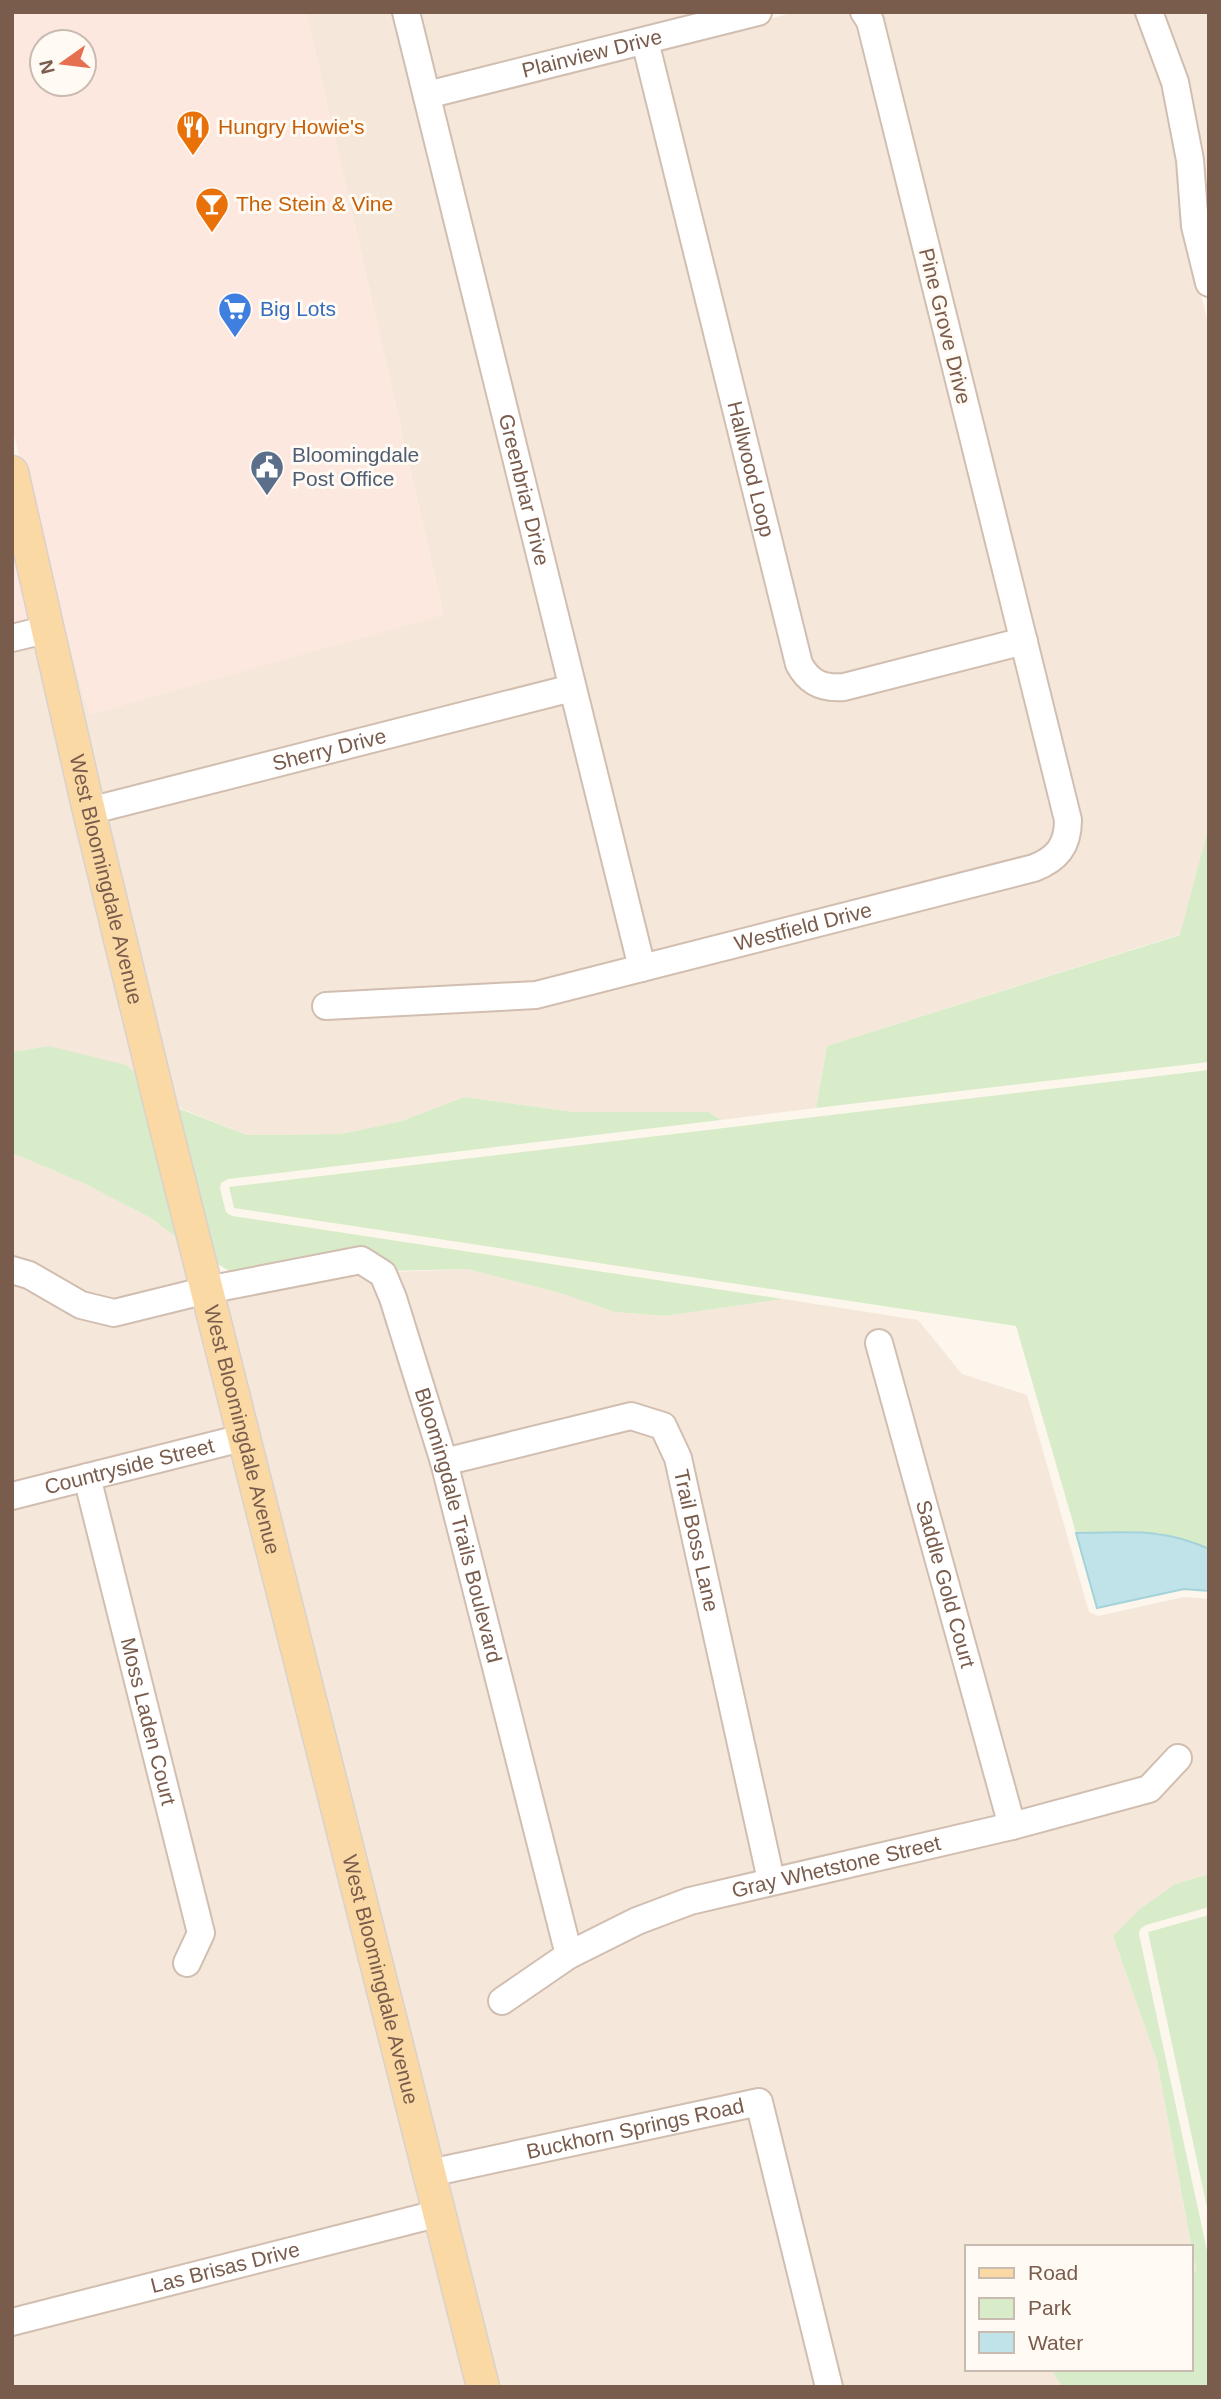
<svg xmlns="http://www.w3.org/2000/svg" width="1221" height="2399" viewBox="0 0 1221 2399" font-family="Helvetica,sans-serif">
	<rect width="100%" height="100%" fill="#fdf6ec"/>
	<path fill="#f5e8da" d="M306,12h89l164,670 -462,117 -39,-174 5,-1 27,90 353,-100z
		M417,12h302l-284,71z
		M796,12h55l9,13 151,610 -178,44 -21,-12 -155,-620z
		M876,12h262l27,73 15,77 5,67 24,98v498l-28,109 -354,112 -11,62 -95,12 -12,-8h-135l-110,-15 -62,24 -61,13 -94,1 -72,-29 -73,-289 462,-117 65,261 -124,28 -189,8v19l190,-9 563,-151z
		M1160,12h49v227z
		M637,52l166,634 213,-33 41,180 -10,18 -398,105 -210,-855z
		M40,640l104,440 -95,-34 -37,6v-404z
		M12,1153l69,29 70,36 34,26 10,39 -81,20 -28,-7 -74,-37z
		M467,1269l90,23 58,20 49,4 119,-17 135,21 44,54 65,21 62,217 9,4 86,-19 25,2v275l-34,10 -62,52 44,125 39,211 -5,1v-26h-224v122h84l11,18h-223l-70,-288 -331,63 -218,-865 142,-24 13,7 59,185 123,486 -69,48 11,15 74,-51 120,-54 464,-114 36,-39 -16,-11 -34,36 -124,33 -133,-483 -20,6 133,482 -219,49 -108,-446 -221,29 -57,-179z
		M12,1280l63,33 124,-12 34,130 -221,56z
		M630,1426l25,8 13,28 91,412 -183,67 -119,-472z
		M238,1449l190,758 -416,105v-806l67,-17 111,444 -17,35 19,6 18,-37 -111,-453z
		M751,2113l67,274h-324l-52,-207z
		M432,2225l40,162h-460v-56z"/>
	<path fill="#fde8e0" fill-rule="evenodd" d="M12,12h294l137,603 -353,99 -27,-90 -51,-196zM42,42h42v42h-42z
		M12,516l24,106 -24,6z"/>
	<path fill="#d8ecc9" d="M1209,825v237l-393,46 11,-62 353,-111z
		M49,1046l77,19 18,15 41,164 -34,-26 -70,-36 -69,-29v-101z
		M1209,1070v481l-50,-18h-83l-60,-207 -782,-118 -5,-21z
		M464,1097l110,15h135l12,8 -493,59 -7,4 -1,6 6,23 6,4 551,83 -119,17 -49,-4 -58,-20 -90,-23 -231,6 -25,-15 -36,-153 72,28 94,-1 61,-13z
		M1209,1874v33l-63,18 -6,4 -1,5 70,326v127h-147l-11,-18h140v-96l5,-2 -39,-210 -44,-125 27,-27 35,-25z
		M1209,1915v302l-61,-285z"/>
	<path fill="#bfe3e8" stroke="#a5d3da" stroke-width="2" d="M1076,1533c51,0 85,-6 133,16v42l-25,-2 -87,19z"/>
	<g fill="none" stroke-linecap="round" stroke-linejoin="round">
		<g stroke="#d1beb0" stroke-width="30">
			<g id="minor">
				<path id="s1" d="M406,12l236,956"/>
				<path d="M1149,12l26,70 15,78 5,66 14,57"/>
				<path id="s2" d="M645,41l154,623c10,19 24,25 45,23l180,-46"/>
				<path id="s3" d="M427,95l331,-83"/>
				<path d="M12,638l37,-9"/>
				<path id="s4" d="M89,811l483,-123"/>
				<path id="s5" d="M326,1006l210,-11 498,-127c23,-9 34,-22 34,-48l-198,-799 -6,-9"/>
				<path id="s6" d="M12,1270l17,5 52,30 33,8 93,-23 154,-30 22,14 10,24 51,164 125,493"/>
				<path id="s7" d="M879,1343l133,483"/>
				<path id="s8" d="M444,1462l187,-46 32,10 15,32 93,422"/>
				<path id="s9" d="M87,1477l114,456 -14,30"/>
				<path id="s10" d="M12,1496l234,-59"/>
				<path id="s11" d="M502,2001l67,-46 68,-34 53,-20 322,-75 137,-37 29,-31"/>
				<path id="s12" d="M430,2173l329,-71 70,285"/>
				<path id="s13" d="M12,2322l428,-109"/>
			</g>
		</g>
		<g stroke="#dad1cd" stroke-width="35">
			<g id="major">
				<path id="s14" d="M12,472l77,339 73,301 321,1275"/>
			</g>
		</g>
		<use href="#minor" stroke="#fff" stroke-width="26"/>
		<use href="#major" stroke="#fbd9a5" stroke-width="32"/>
	</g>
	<defs>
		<g id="restaurant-pin" transform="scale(1.75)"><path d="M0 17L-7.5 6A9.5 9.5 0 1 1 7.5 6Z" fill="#e8710a" stroke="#fffaf3"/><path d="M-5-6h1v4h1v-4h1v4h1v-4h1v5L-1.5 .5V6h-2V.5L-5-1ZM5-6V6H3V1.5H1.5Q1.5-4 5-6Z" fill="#fff"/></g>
		<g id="bar-pin" transform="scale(1.75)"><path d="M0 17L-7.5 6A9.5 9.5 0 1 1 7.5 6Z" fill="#e8710a" stroke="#fffaf3"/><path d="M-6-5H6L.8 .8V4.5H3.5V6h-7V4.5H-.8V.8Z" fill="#fff"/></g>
		<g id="supermarket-pin" transform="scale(1.75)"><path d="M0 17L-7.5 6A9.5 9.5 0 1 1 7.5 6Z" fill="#3f7fe0" stroke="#fffaf3"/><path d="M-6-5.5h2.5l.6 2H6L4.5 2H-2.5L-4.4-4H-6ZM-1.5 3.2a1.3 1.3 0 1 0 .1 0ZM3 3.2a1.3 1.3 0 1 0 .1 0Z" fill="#fff"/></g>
		<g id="civic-pin" transform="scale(1.75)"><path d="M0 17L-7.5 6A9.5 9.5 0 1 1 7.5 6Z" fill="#5c6f8a" stroke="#fffaf3"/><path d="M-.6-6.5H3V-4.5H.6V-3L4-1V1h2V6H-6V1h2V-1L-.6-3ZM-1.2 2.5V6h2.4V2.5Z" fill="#fff"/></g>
	</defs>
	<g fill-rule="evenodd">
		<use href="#restaurant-pin" x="193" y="127"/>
		<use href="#bar-pin" x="212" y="204"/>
		<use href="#supermarket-pin" x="235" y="309"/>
		<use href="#civic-pin" x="267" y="467"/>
	</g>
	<g text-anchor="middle" stroke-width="6" stroke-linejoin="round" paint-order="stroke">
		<g font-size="21" fill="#7a5c4d" stroke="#fffaf3">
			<text dy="7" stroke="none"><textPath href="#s3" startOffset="170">Plainview Drive</textPath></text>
			<text transform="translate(945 326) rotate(76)" y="7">Pine Grove Drive</text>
			<text dy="7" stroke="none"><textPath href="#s2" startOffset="441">Hallwood Loop</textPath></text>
			<text dy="7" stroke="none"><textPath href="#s1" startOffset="492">Greenbriar Drive</textPath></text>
			<text dy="7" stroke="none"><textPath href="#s4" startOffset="248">Sherry Drive</textPath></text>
			<text dy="7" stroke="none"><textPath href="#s14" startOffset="418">West Bloomingdale Avenue</textPath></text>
			<text dy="7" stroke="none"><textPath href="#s5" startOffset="486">Westfield Drive</textPath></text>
			<text dy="7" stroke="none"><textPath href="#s14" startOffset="985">West Bloomingdale Avenue</textPath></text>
			<text dy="7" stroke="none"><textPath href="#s10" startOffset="121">Countryside Street</textPath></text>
			<text dy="7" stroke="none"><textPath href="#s6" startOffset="653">Bloomingdale Trails Boulevard</textPath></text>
			<text dy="7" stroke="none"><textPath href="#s8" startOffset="346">Trail Boss Lane</textPath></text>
			<text dy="7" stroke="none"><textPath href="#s7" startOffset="250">Saddle Gold Court</textPath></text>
			<text dy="7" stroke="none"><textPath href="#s9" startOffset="252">Moss Laden Court</textPath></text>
			<text dy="7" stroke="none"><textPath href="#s11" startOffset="364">Gray Whetstone Street</textPath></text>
			<text dy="7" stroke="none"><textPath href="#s14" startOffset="1552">West Bloomingdale Avenue</textPath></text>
			<text dy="7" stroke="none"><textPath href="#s12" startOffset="210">Buckhorn Springs Road</textPath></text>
			<text dy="7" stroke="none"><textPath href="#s13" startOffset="220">Las Brisas Drive</textPath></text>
		</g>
		<g font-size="21" fill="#c56008" stroke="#fffaf3" text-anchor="start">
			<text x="218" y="134">Hungry Howie's</text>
			<text x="236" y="211">The Stein &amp; Vine</text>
		</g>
		<g font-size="21" fill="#366cbe" stroke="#fffaf3" text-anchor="start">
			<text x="260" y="316">Big Lots</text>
		</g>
		<g font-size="21" fill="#4e5e75" stroke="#fffaf3" text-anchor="start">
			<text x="292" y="462">Bloomingdale<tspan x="292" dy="24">Post Office</tspan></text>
		</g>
	</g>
	<rect width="1221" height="2399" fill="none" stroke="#7a5c4d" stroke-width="28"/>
	<rect x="965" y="2245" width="228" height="126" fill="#fffaf3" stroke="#cabbb1" stroke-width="2"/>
	<rect x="979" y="2268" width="35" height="10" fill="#fbd9a5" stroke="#cabbb1" stroke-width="2"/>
	<text x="1028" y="2280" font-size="21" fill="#7a5c4d">Road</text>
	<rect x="979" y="2298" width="35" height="21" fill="#d8ecc9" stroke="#cabbb1" stroke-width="2"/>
	<text x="1028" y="2315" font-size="21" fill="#7a5c4d">Park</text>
	<rect x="979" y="2332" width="35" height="21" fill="#bfe3e8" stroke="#cabbb1" stroke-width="2"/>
	<text x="1028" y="2350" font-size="21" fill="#7a5c4d">Water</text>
	<g transform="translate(63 63) rotate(256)"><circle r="33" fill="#fffaf3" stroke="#cabbb1" stroke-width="2"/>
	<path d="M0-5L12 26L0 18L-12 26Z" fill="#e76f51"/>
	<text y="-10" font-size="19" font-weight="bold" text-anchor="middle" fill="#7a5c4d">N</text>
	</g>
</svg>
